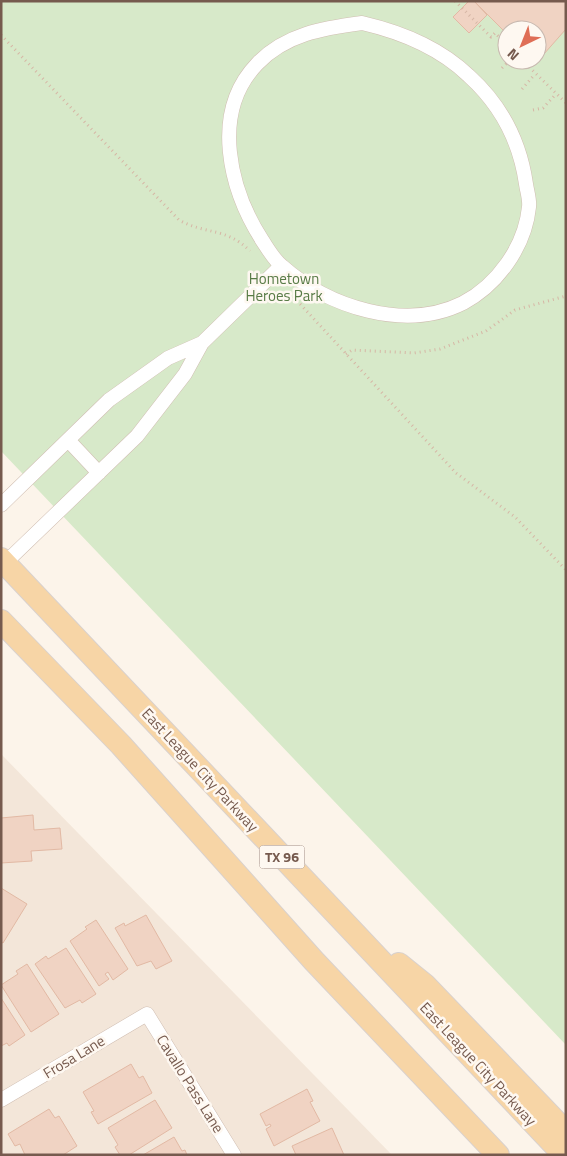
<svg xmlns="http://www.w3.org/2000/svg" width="567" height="1156" viewBox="0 0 567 1156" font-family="'Titillium Web',sans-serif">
	<rect width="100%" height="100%" fill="#fcf4ea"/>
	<path fill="#f3e6d9" d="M1,754l391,401h-391z"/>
	<path fill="#d7e9c9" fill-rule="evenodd" d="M1,1h565v1044l-565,-594zM507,30h30v30h-30z"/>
	<path fill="#f0d3c3" stroke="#e2b9a4" d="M469,1h5l13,14 -18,18 -16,-16z
		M474,1h92v28l-30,34 -3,-3h4v-30h-30v4z
		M33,815l1,15 26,-2 2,21 -31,2 1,10 -31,2v-45z
		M1,888l26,16 -24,39 -2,-1z
		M146,915l26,46 -16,8 -5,-8 -14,5 -22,-38 9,-5 1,3z
		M96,920l32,49 -15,11 -5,-8 -3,2 4,5 -10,7 -29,-45 17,-12 -2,-2z
		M66,948l30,46 -14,9 -2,-3 -15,8 -30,-44 11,-8 2,3z
		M27,964l32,50 -28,18 -30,-47 17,-11 -2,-3z
		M1,998l24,37 -16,11 -2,-3 -6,3z
		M131,1064l8,14 4,-2 9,17 -54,31 -7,-12 3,-1 -11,-19z
		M307,1089l6,12 -3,1 10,19 -46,25 -8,-17 5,-3 -1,-2 -4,2 -6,-12z
		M155,1100l17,28 -43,27h-9l-5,-8 3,-2 -10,-17z
		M49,1109l6,9 4,-2 18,30 -14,9h-38l-5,-11 -5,2 -7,-12z
		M332,1128l12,27h-48l-4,-9z
		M174,1137l8,14 3,-1 2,5h-44z"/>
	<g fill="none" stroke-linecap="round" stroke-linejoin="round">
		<g stroke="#d0beb2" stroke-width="15">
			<path id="minor" d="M362,23c39,9 78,25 107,53 32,29 51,66 57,108 1,7 4,16 3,23 -4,40 -32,78 -66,96 -58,29 -135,4 -181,-37 -8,-6 -14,-17 -20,-26 -32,-50 -52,-127 -5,-176 28,-30 67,-36 105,-41z
				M68,440l31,33
				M1,505l108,-105 59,-42 34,-15
				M5,563l132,-127 48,-62 17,-31 79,-77
				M1,1100l146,-86 87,141"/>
		</g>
		<g stroke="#d9d1cd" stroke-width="24">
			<path id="primary" d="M1,559l563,596
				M1,621l120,124 193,216 184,194
				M399,964l26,21 141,147"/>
		</g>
		<path stroke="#d6b6a5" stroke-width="3" stroke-dasharray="1 4" stroke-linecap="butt" d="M455,1l36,36 4,-4 12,12
			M1,35l178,185c27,15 47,7 71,31
			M522,60l44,43
			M502,68l8,-8
			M522,89l13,-15
			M533,110l10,-2 13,-14
			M290,293l166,180 59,44 51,53
			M346,354l6,-4 62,3 26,-4 46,-18 29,-21 51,-14"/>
		<use href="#minor" stroke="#fff" stroke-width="14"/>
		<use href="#primary" stroke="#f7d5a6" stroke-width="22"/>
	</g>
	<g text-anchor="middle" stroke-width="5" stroke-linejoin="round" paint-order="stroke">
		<rect fill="#fef8f1" stroke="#9f897f" stroke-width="1" x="259.5" y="845.5" width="45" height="23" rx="4"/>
		<g font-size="14" font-weight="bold" fill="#765a4e">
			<text x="282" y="862">TX 96</text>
		</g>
		<g font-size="15" fill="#587b46" stroke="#fef8f1">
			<text x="284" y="284">Hometown<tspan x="284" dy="17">Heroes Park</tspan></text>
		</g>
		<g font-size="15" fill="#765a4e" stroke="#fef8f1">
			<text transform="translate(200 770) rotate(47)" y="5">East League City Parkway</text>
			<text transform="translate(74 1057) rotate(-31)" y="5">Frosa Lane</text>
			<text transform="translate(478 1064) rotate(47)" y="5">East League City Parkway</text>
			<text transform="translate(190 1084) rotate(58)" y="5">Cavallo Pass Lane</text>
		</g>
	</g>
	<rect width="567" height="1156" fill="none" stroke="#765a4e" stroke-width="5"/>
	<g transform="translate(522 45) rotate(223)"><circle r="24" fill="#fef8f1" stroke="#c8b9b0"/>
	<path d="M0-4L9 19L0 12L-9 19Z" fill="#df6e56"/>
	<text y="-8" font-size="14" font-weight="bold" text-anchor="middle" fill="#765a4e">N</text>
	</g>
</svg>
